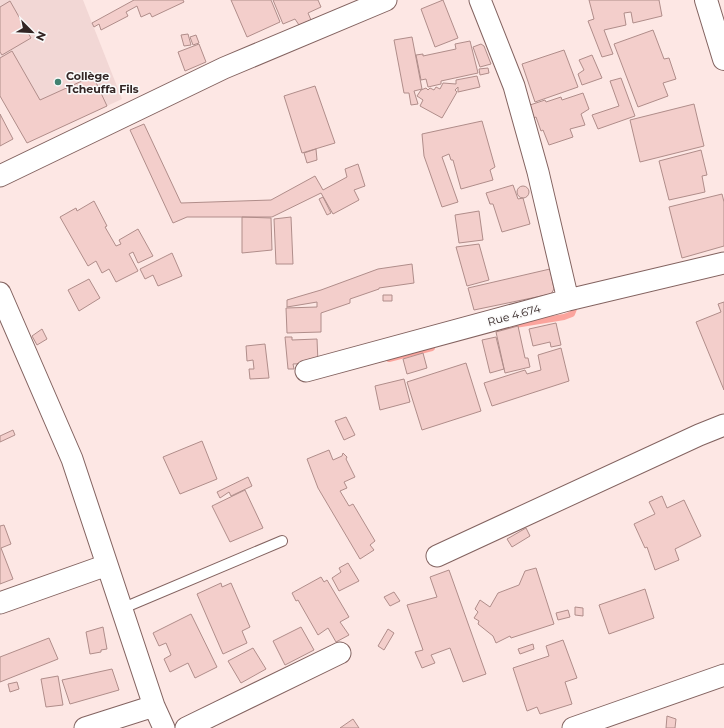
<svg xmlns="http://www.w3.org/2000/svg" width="724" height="728" viewBox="0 0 724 728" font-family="Montserrat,sans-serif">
	<rect width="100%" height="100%" fill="#fde7e4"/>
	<path fill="#f2d7d5" d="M0,0h83l39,99 -95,44 -27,-47z"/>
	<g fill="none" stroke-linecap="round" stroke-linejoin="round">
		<path stroke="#fba49d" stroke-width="6" d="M504,327l60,-10 8,-3 2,-5
			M389,359l43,-11"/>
	</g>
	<path fill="#f3cecb" stroke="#b08d8a" d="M134,0h49l1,2 -32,15 -2,-4 -9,4 -4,-11 -11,6 2,4 -27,14 -2,-6 -5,3 -2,-4z
		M231,0h40l9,22 -33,15z
		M273,0h45l3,7 -13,6 3,7 -12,5 -4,-6 -12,5z
		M443,0l15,38 -23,9 -14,-38z
		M589,0h70l3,16 -29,7 -2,-11 -7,1 2,12 -22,5 9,24 -11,3 -14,-36 6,-2z
		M10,1l21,37 -29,17 -2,-3v-45z
		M653,30l11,29 5,-1 7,21 -13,4 5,13 -30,11 -24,-63z
		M188,34l3,11 -7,1 -3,-11z
		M196,35l3,8 -6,2 -3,-8z
		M412,37l10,52 -8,2 4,13 -7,1 -2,-12h-5l-10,-53z
		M470,41l8,32 -37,8v3l-13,3 -2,-8 -5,1 -5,-25 7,-1v2l33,-7 -1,-5z
		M199,44l7,18 -21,9 -7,-19z
		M481,44l3,2 7,18 -11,3 -7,-20z
		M564,50l14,37 -43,15 -13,-38z
		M12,51l28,49 53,-24 14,30 -80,37 -27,-47v-38z
		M592,55l10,23 -20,7 -4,-11 6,-4 -5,-10z
		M488,68l1,5 -9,2 -1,-6z
		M477,76l3,11 -22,5v-5l-3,3 2,2 -15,26 -22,-12 3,-6 -6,-4 4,-6 5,-2 2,2 2,-2 4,2 2,-3 4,2 3,-6 13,1v-4z
		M621,78l14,38 -37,13 -6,-14 27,-9 -9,-25z
		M315,86l20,57 -33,10 -18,-57z
		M583,93l6,16 -8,5 4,11 -15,4 3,8 -24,8 -6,-15 -2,1 -5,-14 -6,2 -3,-13 18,-6 1,2 15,-5 1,3z
		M694,104l10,42 -64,16 -10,-42z
		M0,114l13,25 -13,7z
		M482,121l13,46 -5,3 3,10 -32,9 -8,-29h-2l-2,-6 -7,3 16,45 -16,5 -18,-51 -2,-22z
		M144,124l37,79 90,-3 44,-24 8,14 24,-13 -2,-8 13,-5 7,22 -11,4 5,10 -26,14 -12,-21 -49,24h-85l-14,6 -43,-93z
		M316,149l1,11 -10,3 -3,-10z
		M701,150l6,25 -5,1 3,16 -36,8 -10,-39z
		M513,185l5,14 5,-1 7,26 -28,8 -9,-28h-3l-4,-11z
		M517 192a6 6 0 1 1 12 0a6 6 0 1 1-12 0Z
		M722,194l2,8v44l-42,12 -13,-51z
		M323,197l8,16 -4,2 -8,-16z
		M94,201l13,25 -2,1 11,19 5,-2 -2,-4 19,-11 15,27 -15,7 -5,-11 -4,2 9,17 -22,11 -7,-13 -7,4 -6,-12 -8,5 -28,-49 16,-9 1,3z
		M479,211l4,29 -24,3 -4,-28z
		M242,217l29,1 1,32 -30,3z
		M291,217l2,47h-17l-2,-45z
		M479,244l10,36 -22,6 -11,-39z
		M172,253l10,23 -24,10 -5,-11 -8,4 -5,-10z
		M412,264l2,19 -35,5v1l-29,10v4l-29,10v19l-34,1 -1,-25 31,-1v-5l-30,5v-7l34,-10 57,-21z
		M550,269l4,20 -3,5 -77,16 -6,-22z
		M89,279l11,19 -21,13 -11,-21z
		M383,295h9v6h-9z
		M724,302v88l-28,-68 25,-10 -3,-8z
		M556,323l5,22 -10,2 -1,-5 -17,4 -4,-17z
		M518,326l7,32h3l2,9 -25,6 -9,-41z
		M42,329l5,10 -10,6 -5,-9z
		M285,337h7v3l25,-1 1,24 -25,1 1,5h-6z
		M496,337l8,32 -14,4 -8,-33z
		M265,344l4,34 -19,1 -1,-10h5l-1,-9 -6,1 -1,-15z
		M561,348l8,33 -77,25 -8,-23 41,-13 2,4 14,-4 -3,-15z
		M423,353l4,15 -20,6 -4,-15z
		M466,363l15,48 -59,19 -15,-48z
		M404,379l6,23 -30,8 -5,-24z
		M346,417l9,18 -11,5 -9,-19z
		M13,430l2,5 -15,7v-6z
		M202,441l15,38 -37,15 -17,-37z
		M329,450l4,10 9,-4 1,-3 4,4 -1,2 9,18 -11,5 3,6 -7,3 9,15 4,-2 22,37 -5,4 4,5 -14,9 -42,-71 -11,-29z
		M248,477l4,9 -21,10 -2,-4 -9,6 -3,-6z
		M245,490l18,38 -33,14 -18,-36z
		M662,496l5,12 17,-8 17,36 -26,13 4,11 -24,10 -8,-23 -2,1 -11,-24 21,-10 -6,-12z
		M4,525l7,19 -10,4 12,31 -13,5v-58z
		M526,528l4,8 -18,11 -5,-8z
		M348,563l11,18 -20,10 -7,-13 9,-6 -2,-4z
		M536,568l18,56 -43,14 -1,-2 -14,7 -3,-7 -15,-12 1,-3 -5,-3 4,-6 -3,-3 5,-9 10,7 8,-14 21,-8 6,-14z
		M449,570l37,104 -23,8 -13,-34 -19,7 4,8 -13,5 -7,-16 8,-2 -16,-45 30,-8 -7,-20z
		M321,577l3,5 3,-2 22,37 -9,5 9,13 -13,7 -8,-14 -10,7 -20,-35 -2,1 -4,-8z
		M221,583l1,4 9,-4 19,44 -8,4 5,12 -24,11 -26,-60z
		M645,589l9,29 -45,16 -10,-29z
		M394,592l6,9 -10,5 -6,-9z
		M575,607l8,1v8l-8,-1z
		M568,610l2,7 -12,3 -2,-7z
		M191,614l26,53 -22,11 -7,-15 -18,9 -6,-13 7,-4 -5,-12 -7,3 -6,-13z
		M103,627l4,22 -6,1v2l-11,2 -4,-22z
		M301,627l13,23 -29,15 -12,-24z
		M388,629l6,4 -10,17 -6,-4z
		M49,638l9,21 -58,23v-25z
		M563,640l14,38 -12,4 7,22 -32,10 -3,-7 -10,4 -14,-43 36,-12 -3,-10z
		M533,644l1,5 -14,5 -2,-5z
		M253,648l13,21 -25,14 -13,-22z
		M112,669l7,21 -49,14 -8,-24z
		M58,676l5,29 -17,2 -5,-28z
		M17,682l2,7 -9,3 -2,-8z
		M667,716l9,3 -1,9h-9z
		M353,719l6,9h-19z"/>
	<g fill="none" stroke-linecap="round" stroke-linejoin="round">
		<g stroke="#836360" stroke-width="12">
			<path id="lane" d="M121,609l161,-68"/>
		</g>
		<g stroke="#836360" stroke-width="23">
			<path id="street" d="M480,0l34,86 24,86 30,128
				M0,176l224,-108 162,-68
				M0,293l72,166 82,247 10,22
				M306,371l262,-71 156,-37
				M437,556l262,-121 25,-10
				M0,603l107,-38
				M85,728l69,-22
				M186,728l154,-75
				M573,728l151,-53"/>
		</g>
		<g stroke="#836360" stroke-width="24">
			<path id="secondary" d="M706,0l18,59"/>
		</g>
		<use href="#lane" stroke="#fff" stroke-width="10"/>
		<use href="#street" stroke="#fff" stroke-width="21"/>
		<use href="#secondary" stroke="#fff" stroke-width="22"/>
	</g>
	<circle fill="#418170" stroke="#fafafa" stroke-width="1.5" cx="58" cy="82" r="4"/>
	<g text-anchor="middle" stroke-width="3" stroke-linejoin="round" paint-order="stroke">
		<g font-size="11" font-weight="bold" fill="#332524" stroke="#fafafa" text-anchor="start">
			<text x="66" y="80">Collège<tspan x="66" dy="13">Tcheuffa Fils</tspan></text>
		</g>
		<g font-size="11" fill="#332524" stroke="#fafafa">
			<text transform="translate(514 315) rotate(-15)" y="4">Rue 4.674</text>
		</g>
	</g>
	<g transform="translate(32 32) rotate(114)" stroke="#fafafa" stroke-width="3" paint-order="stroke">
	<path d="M0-3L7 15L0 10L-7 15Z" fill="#332524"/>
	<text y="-6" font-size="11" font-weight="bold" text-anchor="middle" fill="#332524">N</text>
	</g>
</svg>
